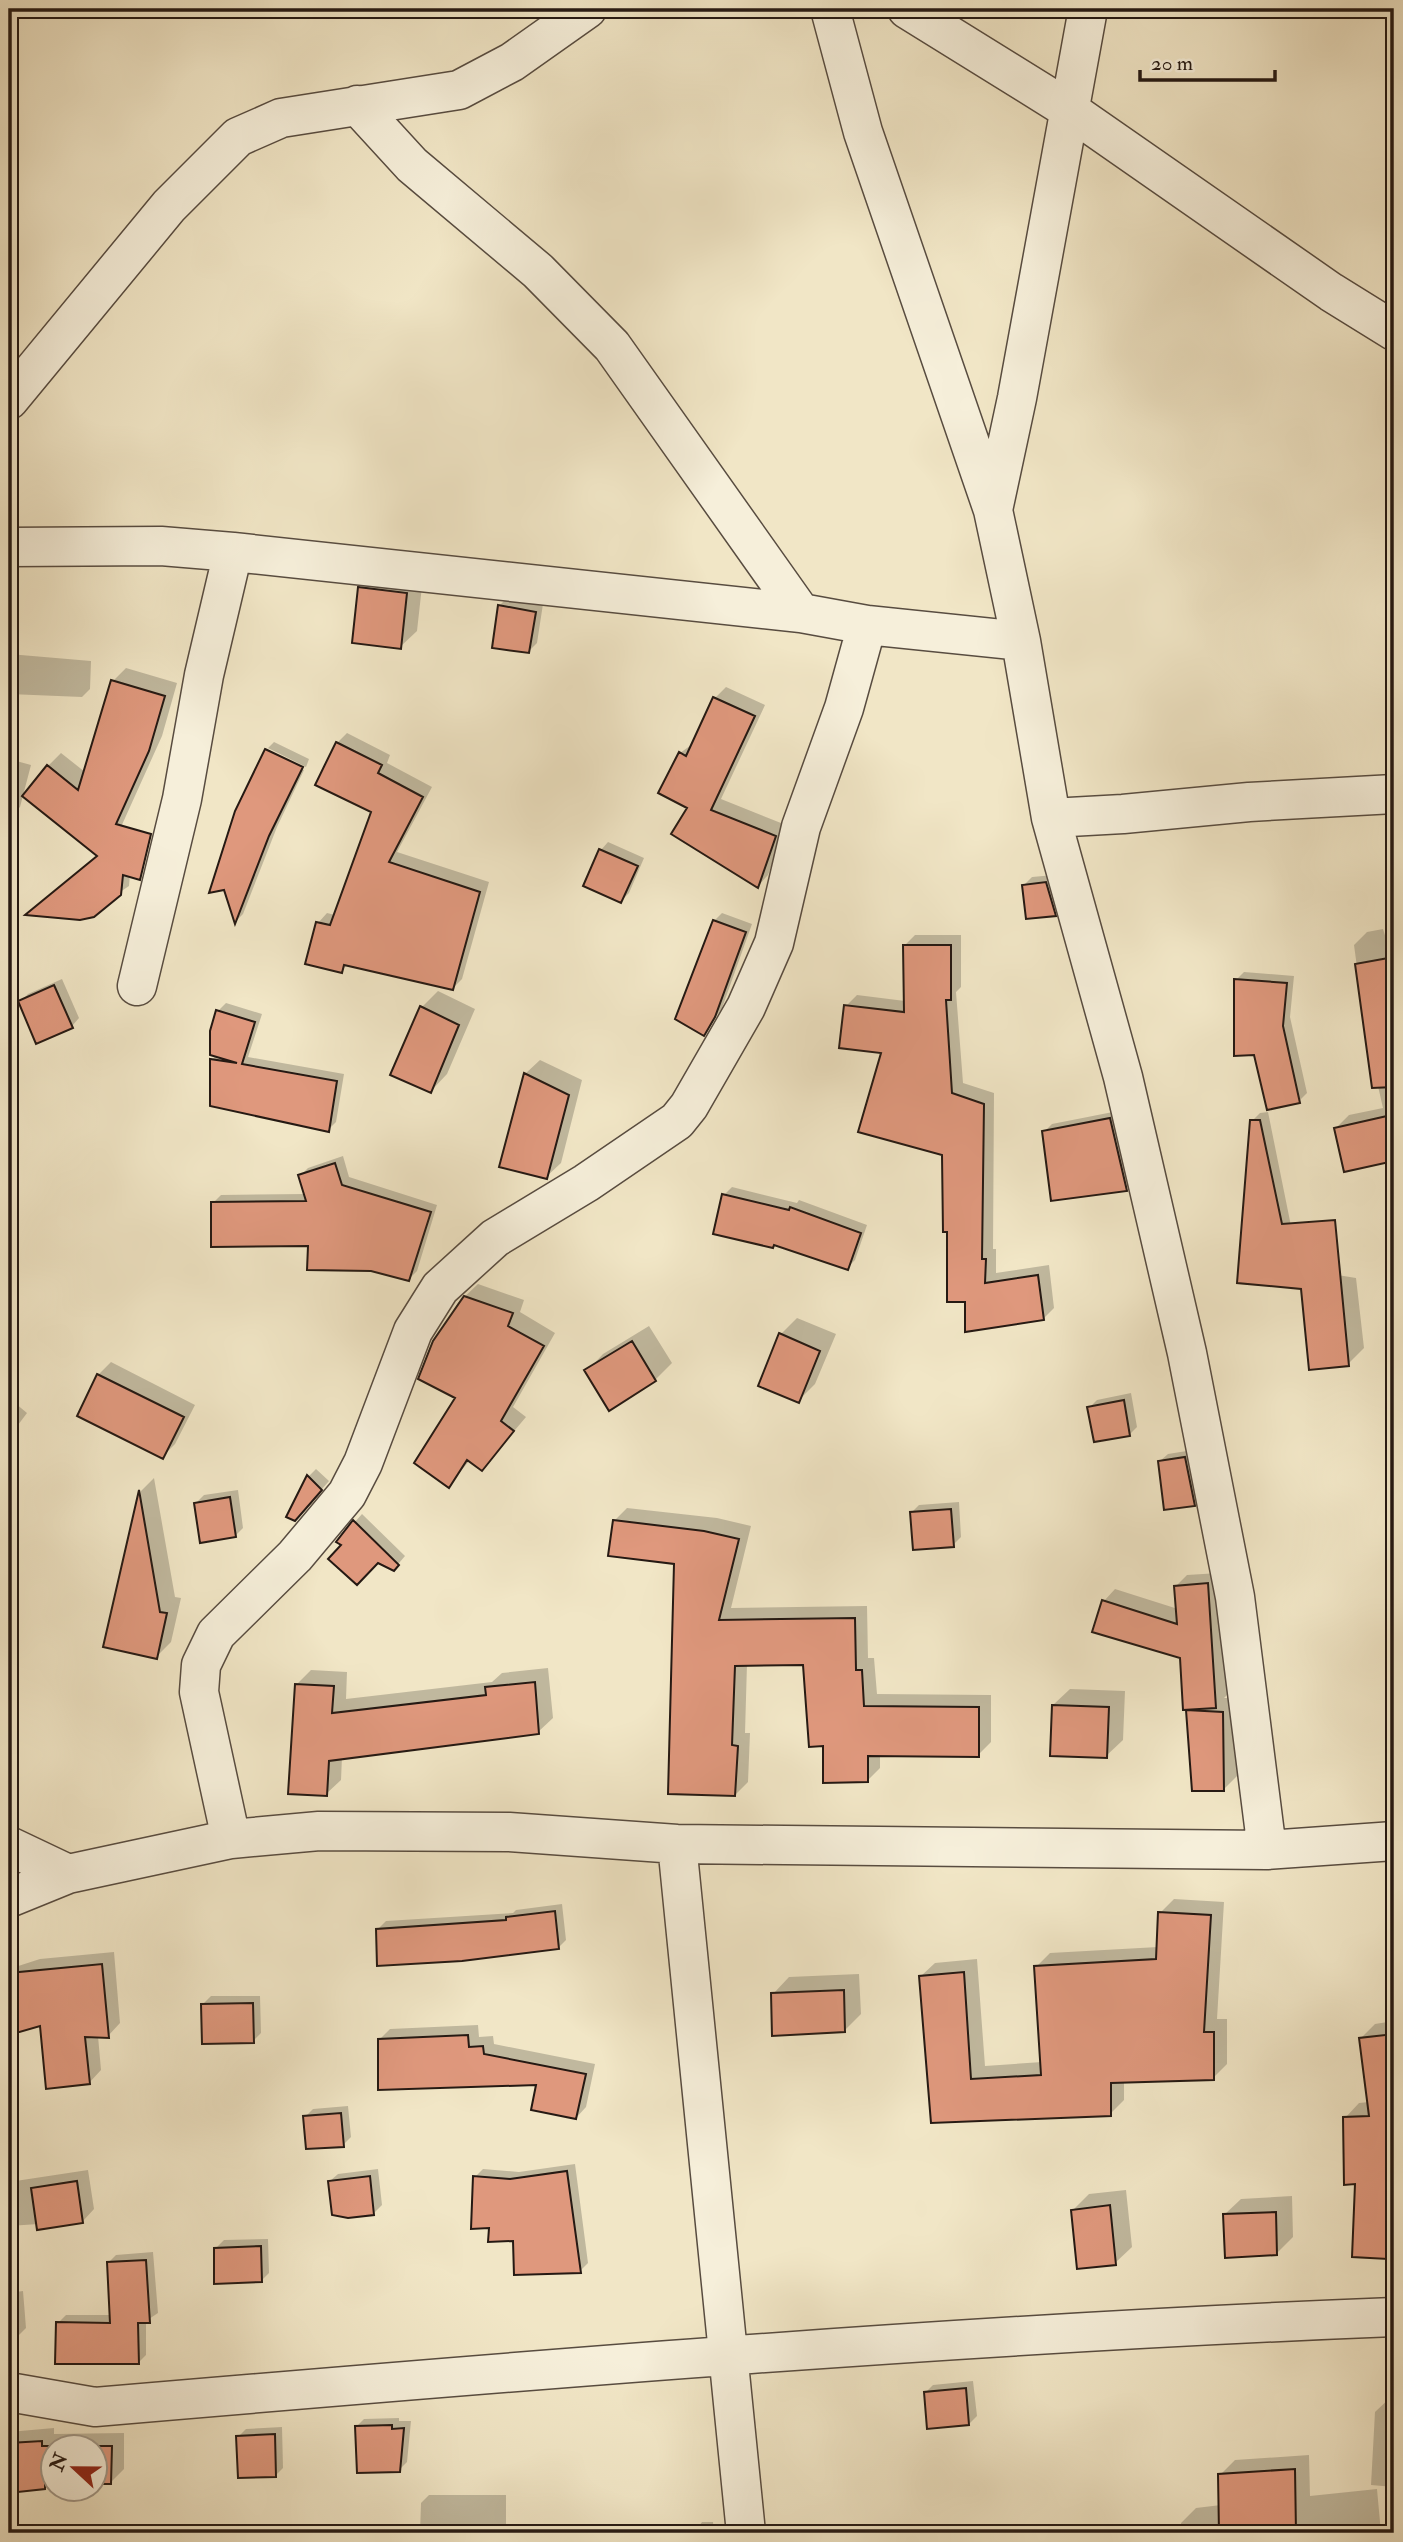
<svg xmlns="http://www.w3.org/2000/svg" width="1403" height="2542" viewBox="0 0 1403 2542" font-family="'IM FELL Double Pica',serif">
	<rect width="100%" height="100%" fill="#f1e6c6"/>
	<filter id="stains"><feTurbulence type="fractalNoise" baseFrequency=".00286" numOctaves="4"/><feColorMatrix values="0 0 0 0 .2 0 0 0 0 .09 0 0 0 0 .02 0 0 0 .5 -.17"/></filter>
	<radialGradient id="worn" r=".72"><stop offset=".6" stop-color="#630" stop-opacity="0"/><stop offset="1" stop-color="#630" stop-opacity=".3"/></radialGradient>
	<path fill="#0003" d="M376,572l47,5 -6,54 -17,16 -40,-59z
		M507,598l36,6 -6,39 -8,8 -30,-45z
		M9,654l82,7 -1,28 -8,8 -73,-3z
		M126,668l51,15 -15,53 -41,91 -13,13 -60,-74 13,-13 24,19 28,-91z
		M726,687l39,18 -44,94 65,26 -18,50 -10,11 -69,-78 -9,-55 14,-10 21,-45z
		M347,733l43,22 -3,8 45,24 -35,65 92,30 -27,97 -9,9 -105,-24 -7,7 -23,-48 9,-10 8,2 38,-103 -36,-69z
		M274,742l35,17 -3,8 -38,-19z
		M267,749l37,21 -27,57 -34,87 -7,7 1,-111z
		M9,759l22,6 -11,42 -7,7 -4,-1z
		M608,842l36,16 -15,35 -8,8 -20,-51z
		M132,850l-3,36 -49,33z
		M1054,875l9,32 -8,8 -31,-30 8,-8z
		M722,913l30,11 -30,84 -18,26 10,-113z
		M1383,929l6,19 5,-1v212l-49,11 -9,-42 13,-13 34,-7 -17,-74 -12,-89 13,-13z
		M915,935h46v52l-5,5 7,91 31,10 -1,156h3v24l53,-8 5,43 -11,11 -77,-18 -17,-71 -5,-77 -61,-102 -37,-45 11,-11 48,6 -1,-55z
		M1244,972l50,4 -4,41 17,76 -8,8 -63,-121z
		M62,979l17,39 -7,8 -51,-25 7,-7z
		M438,991l37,18 -28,65 -16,17 -9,-84z
		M226,1003l36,11 -14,43 96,17 -8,48 -8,8 -116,-70 4,-5 2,-44z
		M540,1060l42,20 -21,83 -15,14 -21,-103z
		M1118,1111l16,70 -8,8 -82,-57 8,-8z
		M1268,1112l23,114 -8,8 -31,-113 8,-8z
		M343,1156l6,21 88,28 -20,66 -8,8 -196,-76 8,-8 85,-1 -6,-18 8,-8z
		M732,1187l65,16 2,-3 68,25 -12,35 -8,8 -123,-73z
		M1319,1272l37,6 8,70 -16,16z
		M478,1284l46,16 -4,12 35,21 -42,74 13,10 -44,52 -12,-9 -21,25 9,-88 -24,-55 24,-39z
		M797,1318l39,16 -21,50 -17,17 -17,-67z
		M649,1326l23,37 -17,17 -68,-9 16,-17z
		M111,1362l84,43 -20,39 -12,12 -65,-81z
		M1131,1393l6,34 -8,8 -40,-27 8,-8z
		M9,1398l18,15 -18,24z
		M1193,1450l9,47 -8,8 -34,-44 8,-7z
		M316,1469l13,12 -26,30 -14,5 20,-40z
		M154,1478l21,119 6,1 -10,44 -15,15 -51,-11 36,-155z
		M238,1490l5,38 -8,8 -39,-33 8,-8z
		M959,1502l2,35 -8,8 -42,-32 8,-8z
		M627,1508l90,10 34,8 -20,82 136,-2 1,52h6l3,36 114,1v47l-13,13 -98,-1v14l-13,13 -42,-37 -21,-81 -57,1 -2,69h5l-2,49 -13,13 -59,-233 -62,-41z
		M362,1514l43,42 -11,13 -56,-28z
		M1219,1573l8,122 -3,3h13l1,77 -14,14 -36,-78 3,-3 -10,-51 -77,-56 11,-12 63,20 -2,-23 11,-11z
		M548,1668l5,50 -15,14 -196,25 -1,23 -15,14 -30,-109 15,-15 36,2 -1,27 146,-17 10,-9z
		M1070,1689l55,2 -2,49 -17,16 -53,-51z
		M1174,1899l50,3 -7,117h10v45l-14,14 -89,2v20l-14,14 -178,7 -11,-145 14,-13 42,-4 8,107 57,-4 -6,-95 14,-14 108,-6 2,-34z
		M562,1904l4,36 -8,8 -180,-19 8,-8 127,-8 3,-3z
		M114,1952l6,71 -12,13h-10l3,34 -12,13 -47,-60 -33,10v-64l31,-10z
		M859,1974l2,40 -17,17 -71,-37 16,-17z
		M211,1996h49l1,37 -8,8 -50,-37z
		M1394,2021v229l-7,7 -30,-75 -12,-64 14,-15 10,-1 -9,-63 15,-15z
		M478,2025l1,12 14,-1 1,8 101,20 -9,43 -10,11 -38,-34 -159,-44 11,-11z
		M348,2106l3,31 -8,8 -38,-28 8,-8z
		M575,2164l13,99 -8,8 -90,-45 -15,-49 8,-8 36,3z
		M378,2169l4,36 -8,8 -44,-32 8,-7z
		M88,2170l6,39 -11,12 -74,5v-44z
		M1126,2190l6,57 -17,16 -42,-53 16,-16z
		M1292,2196l1,41 -16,16 -53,-38 17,-16z
		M268,2239l1,34 -8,8 -45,-33 8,-8z
		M153,2252l5,61 -12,8v34l-8,8 -80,-40 8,-8h45l-3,-52 8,-8z
		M23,2291l3,37 -8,8 -9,1v-44z
		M973,2381l4,35 -8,8 -44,-31 8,-8z
		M1392,2396h2v91l-23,-2 4,-73z
		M399,2418v3h12l-4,41 -8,8 -43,-43 8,-8z
		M282,2427l1,41 -8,8 -37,-39 8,-8z
		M54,2428v6l70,-1v36l-13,13 -17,-34h-42v33l-8,7 -35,3v-59z
		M1309,2455l1,41 67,-7 4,44h-199l-1,-10 15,-15 25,-3 -1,-30 15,-15z
		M429,2495h77v34l-4,4h-82l1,-30z
		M702,2522h11l1,11h-20z"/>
	<path fill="#df987d" stroke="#251913" stroke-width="2" d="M358,587l49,6 -6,56 -49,-6z
		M498,605l38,7 -7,41 -37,-5z
		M111,680l54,16 -16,55 -33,73 35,10 -11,46 -17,-5 -2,20 -27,22 -14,3 -55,-5 72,-59 -75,-60 25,-31 31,25z
		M713,697l42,19 -44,94 65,26 -18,52 -87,-54 16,-26 -29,-15 21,-41 7,4z
		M336,742l46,23 -4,8 45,24 -34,65 91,30 -27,98 -109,-25 -2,8 -37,-9 11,-42 14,3 41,-113 -56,-27z
		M265,749l38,18 -34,69 -34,88 -11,-34 -15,3 26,-82z
		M599,849l39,17 -17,37 -38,-17z
		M1046,882l10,34 -30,3 -4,-34z
		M713,920l33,12 -31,85 -11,19 -29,-17z
		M903,945h48v55h-5l6,93 32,11 -2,155h4l-1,24 53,-8 6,45 -79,12v-30h-18v-70h-4l-1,-77 -84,-23 23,-79 -42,-5 5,-43 60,7z
		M1394,957v130l-22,1 -17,-124z
		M1234,979l53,4 -4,43 17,77 -33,7 -13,-55 -20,1z
		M54,985l19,43 -37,16 -18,-43z
		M420,1006l39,19 -28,68 -41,-18z
		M216,1010l39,12 -13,42 95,17 -8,51 -119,-26v-47l27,4 -27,-8v-24z
		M524,1073l45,22 -22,84 -48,-12z
		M1387,1116l7,45 -50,11 -10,-44z
		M1110,1118l17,73 -76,10 -9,-70z
		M1250,1120h10l22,104 53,-4 14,146 -40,4 -8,-81 -64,-6z
		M335,1163l7,22 89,27 -22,69 -38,-10 -64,-1 1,-24 -97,1v-45l95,-1 -8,-26z
		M722,1194l67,16 1,-3 71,26 -13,37 -74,-25 -1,3 -60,-14z
		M464,1296l49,17 -5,13 36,20 -43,75 13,10 -32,40 -15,-11 -18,28 -35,-25 41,-65 -37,-19 15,-38z
		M779,1333l41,18 -21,52 -41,-17z
		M632,1341l24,40 -47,30 -25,-41z
		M97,1374l87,43 -21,42 -86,-43z
		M1124,1400l6,36 -36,6 -7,-35z
		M1185,1457l10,49 -31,4 -6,-49z
		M307,1475l15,15 -27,31 -9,-4z
		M139,1490l21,122 7,1 -10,46 -54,-12z
		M230,1497l6,40 -36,6 -6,-40z
		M951,1509l3,38 -41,3 -3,-38z
		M353,1520l46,45 -5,6 -16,-8 -21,22 -29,-26 13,-14 -5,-3z
		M613,1520l91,11 35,8 -20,81 136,-2 1,52h6l2,36 115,1v50l-111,-1v26l-45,1v-37l-14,1 -6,-82 -68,1 -3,79 6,1 -3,50 -67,-2 6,-230 -66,-8z
		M1208,1583l8,125 -33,2 -3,-52 -88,-26 10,-32 75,24 -3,-38z
		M535,1682l4,52 -210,27 -2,35 -39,-2 7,-110 39,2 -2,27 154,-18 -1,-8z
		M1052,1705l57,2 -2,51 -57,-2z
		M1186,1710l37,2 1,79h-32z
		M555,1911l4,38 -97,12 -85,5 -1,-37 130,-9v-3z
		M1158,1912l53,3 -7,117h10v48l-103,3v33l-180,7 -12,-147 45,-4 7,107 70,-4 -7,-109 122,-7z
		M102,1964l7,74 -24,-1 5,47 -44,5 -6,-63 -31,9v-62z
		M844,1990l1,42 -73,4 -1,-43z
		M253,2003l1,40 -52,1 -1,-40z
		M1394,2034v137l-6,88 -36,-2 3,-73 -11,1 -1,-68 26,-1 -10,-78z
		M468,2035l1,12 14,-1 1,8 102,20 -10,45 -45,-9 5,-25 -158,5v-51z
		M341,2113l3,34 -38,2 -3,-33z
		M567,2171l14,102 -67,2 -1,-34 -25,1 1,-14 -18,1 2,-53 37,3z
		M370,2176l4,39 -26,3 -16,-3 -4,-34z
		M77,2181l6,42 -46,7 -6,-42z
		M1110,2205l6,60 -39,4 -6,-59z
		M1276,2212l1,43 -52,3 -2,-44z
		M261,2246l1,36 -48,2v-36z
		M146,2260l4,63h-12l1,41h-84l1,-42 54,1 -3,-61z
		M966,2388l3,37 -42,4 -3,-37z
		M392,2425v4l12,-1 -4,44 -43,1 -2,-47z
		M275,2434l1,43 -38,1 -2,-42z
		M42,2441v5h70l-1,38h-17v-37h-42v36h-7v6l-36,4v-50z
		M1295,2469l1,64h-77l-1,-59z"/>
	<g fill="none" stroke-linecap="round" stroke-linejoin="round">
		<g stroke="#584c40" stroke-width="41">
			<path id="minor" d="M830,9l33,123 130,378 28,131 30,177 72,259 64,276 48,244 32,253
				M907,9l161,100 263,183 63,39
				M357,105l55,60 126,106 74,75 189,267
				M9,400l160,-194 69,-69 43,-19 178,-28 53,-28 75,-53
				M993,510l24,-112 71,-389
				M9,547l152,-1 72,6 568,61 66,12 154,16
				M1051,818l72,-4 126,-12 145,-8
				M137,986l45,-187 22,-124 29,-123
				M231,1839l-32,-147 2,-27 15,-31 79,-78 52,-62 16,-31 50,-132 27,-43 55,-50 91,-55 91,-62 12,-15 57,-99 28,-64 27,-116 43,-119 23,-83
				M677,1844l69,689
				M9,1846l59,28
				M9,1898l59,-24 163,-35 88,-8 190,1 168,12 590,6 127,-9
				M9,2392l86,15c433,-37 865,-73 1299,-90"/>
		</g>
		<use href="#minor" stroke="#f6efda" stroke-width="38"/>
	</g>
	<rect width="1403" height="2542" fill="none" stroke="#f1e6c6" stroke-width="35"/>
	<rect x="10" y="10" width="1382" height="2521" fill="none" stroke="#251913" stroke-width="3.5"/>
	<rect x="18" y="18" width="1368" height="2507" fill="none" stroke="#251913" stroke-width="2"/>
	<g transform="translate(74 2468) rotate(292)"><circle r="33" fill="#f6efda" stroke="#a2998a" stroke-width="2"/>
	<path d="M0-5L12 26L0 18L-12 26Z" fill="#8f2418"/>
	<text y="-10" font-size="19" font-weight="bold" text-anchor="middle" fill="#251913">N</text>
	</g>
	<path d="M1140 70v10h135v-10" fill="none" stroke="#251913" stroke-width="3.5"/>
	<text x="1151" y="70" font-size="21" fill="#251913" stroke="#f6efda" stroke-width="5" paint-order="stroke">20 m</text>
	<rect width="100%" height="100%" filter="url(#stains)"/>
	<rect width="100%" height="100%" fill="url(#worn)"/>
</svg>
